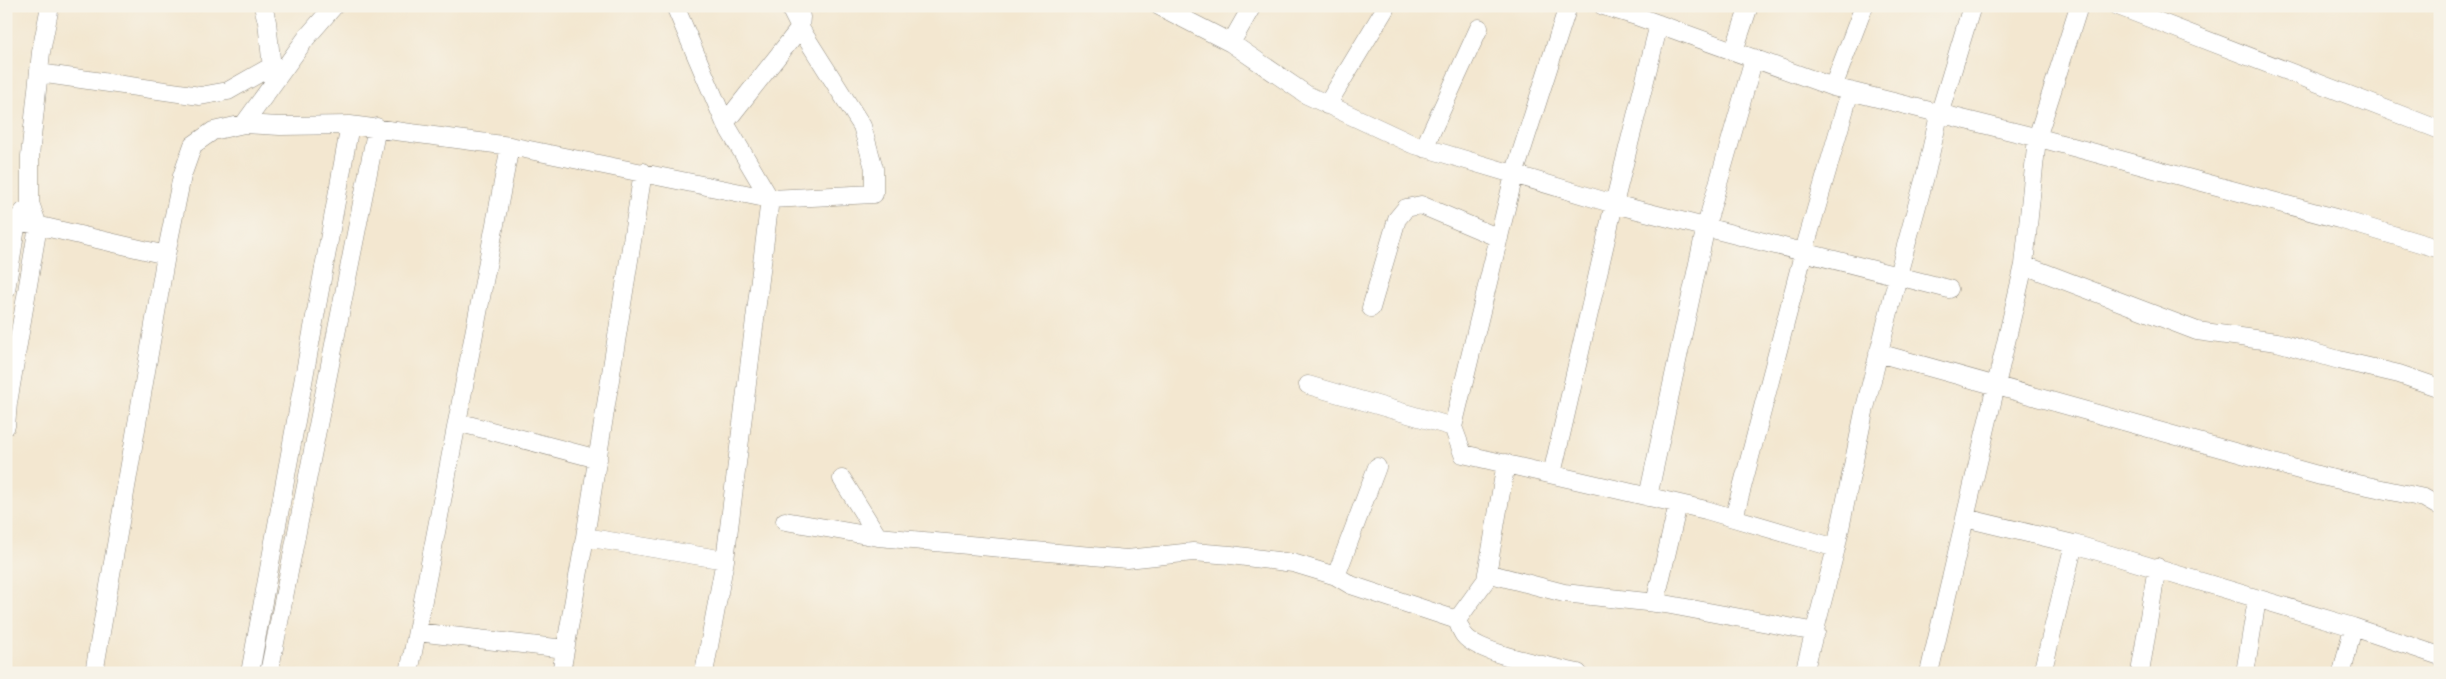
<svg xmlns="http://www.w3.org/2000/svg" width="2446" height="679" viewBox="0 0 2446 679" font-family="'Comic Neue',sans-serif">
	<rect width="100%" height="100%" fill="#f7f3e8"/>
	<filter id="ink" filterUnits="userSpaceOnUse"><feTurbulence type="fractalNoise" baseFrequency=".02" numOctaves="2"/><feDisplacementMap in="SourceGraphic" scale="10" xChannelSelector="R" yChannelSelector="G"/><feConvolveMatrix kernelMatrix="1 2 1 2 8 2 1 2 1" color-interpolation-filters="sRGB"/></filter>
	<filter id="wash" filterUnits="userSpaceOnUse"><feTurbulence type="fractalNoise" baseFrequency=".0096" numOctaves="4" result="noise"/><feDisplacementMap in="SourceGraphic" scale="20" xChannelSelector="R" yChannelSelector="G"/><feGaussianBlur stdDeviation="1.12" result="paint"/><feColorMatrix in="noise" values="0 0 0 0 0 0 0 0 0 0 0 0 0 0 0 0 0 1.4 0 .05"/><feComposite in="paint" operator="in"/></filter>
	<g filter="url(#wash)">
		<rect width="100%" height="100%" fill="#f3e7d0"/>
	</g>
	<g filter="url(#ink)">
		<g fill="none" stroke-linecap="round" stroke-linejoin="round">
			<g stroke="#8f897e" stroke-width="19">
				<path id="street" d="M263,6l4,16 6,55
					M675,6l50,117 45,76 104,-5v-26l-12,-42 -62,-98 -11,-22
					M1159,6l72,37 76,52 105,49 202,60 335,85
					M1603,6l36,11 194,70 214,53 292,79 101,30
					M2118,6l322,124
					M1231,43l21,-37
					M1734,51l15,-45
					M39,73l161,23 28,-5 44,-25
					M1833,87l31,-81
					M1327,105l58,-96
					M725,123l75,-95 1,-11
					M244,124l63,-87 27,-31
					M1424,148l55,-120
					M6,218l160,37 -72,418
					M166,255l16,-79 11,-31 20,-14 31,-7 36,2 70,-1 160,21 260,53 -45,361 -21,113
					M2024,265l173,66 80,11 62,18 60,14 41,14
					M6,290l11,-69 7,-10
					M1371,308l26,-89 9,-11 15,-3 78,33
					M1878,353l443,123 103,22 16,9
					M1308,385l145,42 10,27 243,56 130,38
					M457,422l141,37
					M6,426l2,-23 30,-177 -8,-23v-47l11,-104 9,-46
					M1453,427l61,-252 54,-169
					M1377,467l-41,109 15,9 106,35c2,5 4,11 7,15 14,19 89,32 114,38
					M1552,474l62,-270 45,-180
					M842,479l36,58 249,22 66,-7 38,3 62,8 43,13
					M1648,497l58,-271 48,-168
					M1734,518l70,-267 46,-160
					M1965,518l109,26
					M785,521l93,16
					M585,537l140,23
					M1487,573l77,20 101,11 151,28
					M1655,603l23,-99
					M1457,620l29,-40 20,-117
					M417,632l148,17
					M250,673l100,-548
					M269,673l108,-546
					M409,673l101,-527
					M561,673l24,-136 58,-365
					M1804,673l32,-125 28,-136 37,-148 25,-91 13,-58 33,-109
					M1929,673l95,-408 13,-127 42,-132
					M2042,673l32,-129 279,83 87,29
					M2140,673l17,-106
					M2245,673l12,-74
					M2342,673l11,-46"/>
			</g>
			<use href="#street" stroke="#fff" stroke-width="18"/>
		</g>
	</g>
	<rect width="2446" height="679" fill="none" stroke="#f7f3e8" stroke-width="25"/>
</svg>
